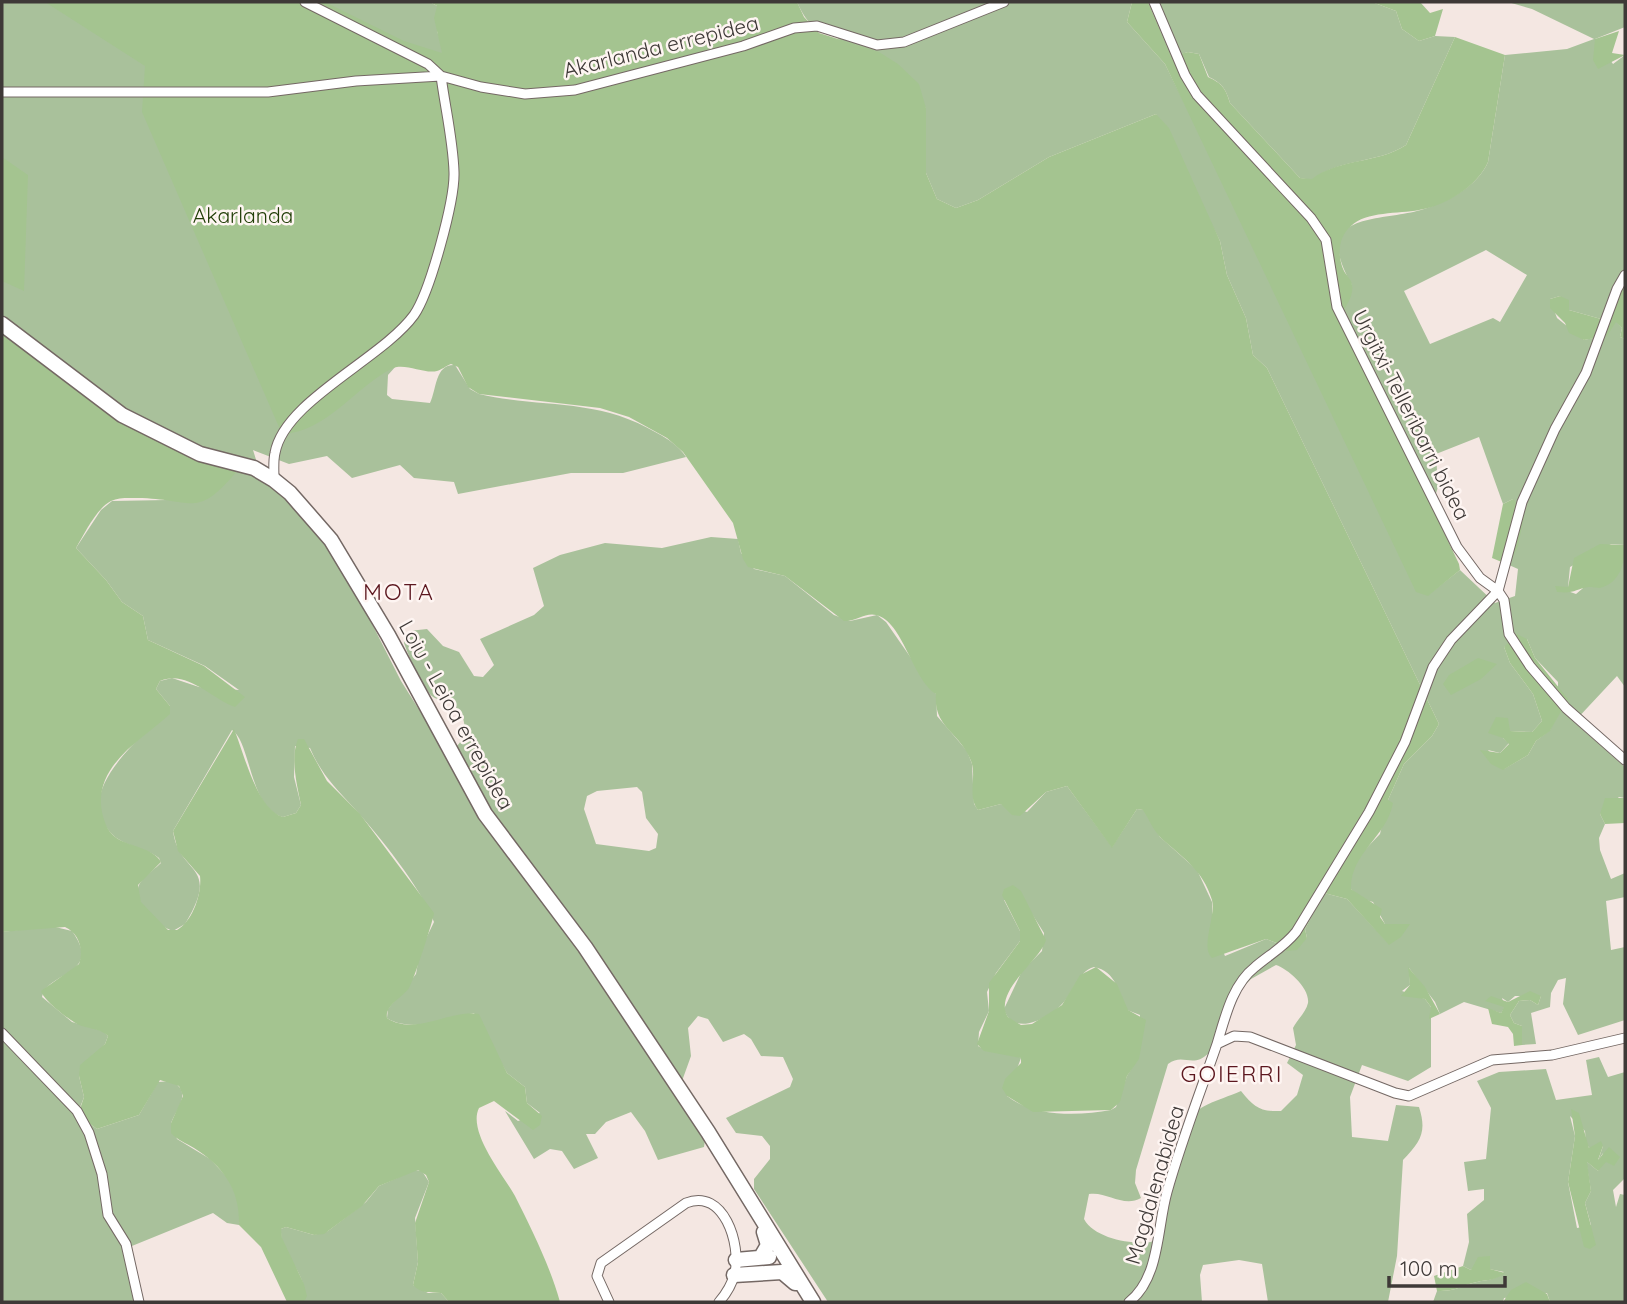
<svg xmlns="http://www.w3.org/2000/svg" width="1627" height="1304" viewBox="0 0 1627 1304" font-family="Quicksand,sans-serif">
	<rect width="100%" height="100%" fill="#f4e7e2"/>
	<path fill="#a9c19b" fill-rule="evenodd" d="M2,2h428l7,4v25l71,210 -120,134 -1,20 5,4 38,4c7,-15 5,-39 25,-38l15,24 9,5c65,15 117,3 178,39 11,6 22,13 29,24l-63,16h-52l-113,21 -4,-12 -40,-4 -14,-13 -48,13 -25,-22 -38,8 -36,-14 5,16 63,71 47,79 33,65 36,57 18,10c15,-13 12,-37 -7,-46 -7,-3 -14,-2 -19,-9 -10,-15 -19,-33 -25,-50v-6l5,-6 18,-2 16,17 16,6 15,24 9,1 11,-12 -14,-26 54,-24 10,-9 -11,-38 27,-13 45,-12 57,5 49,-11 27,2 3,14 13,16 31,7 49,39 16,6 27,-6 9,7 50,72 1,22 30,35 5,13 2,40 4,6 23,-6 26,8 19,-20 21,-6 45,61 25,-38 7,1 16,27 37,33 15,32v24l13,30 41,-17 13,5 28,-6 -2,-9 19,-36 23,6 42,45 9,-18 -13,-2 -12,-22 -11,-3 -11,-10 -1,-15 10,-19 20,-21 8,-34 16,-36 28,-28 7,-12 -172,-356 -14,-13 -7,-37 -19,-43 -7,-34 -64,-127 -107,43 -71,43 -22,8 -19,-9 -11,-26v-65l-90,-71c-21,-5 -30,-15 -39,-35h335l-5,20 38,42 263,531 32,-25 35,33 20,-7 3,-27 -9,-4 4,-66 -10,5 -24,-67 -43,17 2,33 -6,19 -91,-191 11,-30c-44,-76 30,-62 72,-76 25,-8 54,-23 64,-47l17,-107 62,-6 27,-10 -62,-30 -24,-7h117v25l-30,12 18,25 12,-9v215l-13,18 -11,31 -32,-9 -9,-14 -10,3 7,19 27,22 9,-2 23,-17 6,7 -2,9 5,2v206l-14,-1 -41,23 -2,20h-12l20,7 49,-41v134l-8,-11 -43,46 51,45v31l-6,-1 -19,17 5,10 -6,14 1,12 11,29 14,-6v24l-19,4 5,49 14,-3v73l-47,15 -15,-31 3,-26 -8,2 -7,13 -1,14 -19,6 5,31 -14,1v-19l-8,-3 -4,-8 9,-14 11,-1 8,5 3,-9h-26l-7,6 -6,-4 3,9 -4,6 -37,-11 -24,12 -5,-12 -26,-34 1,17 -8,6 23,8 6,8v60l-23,14 -46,-16 -12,32 2,40 36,4 8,-36 23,2c8,25 2,34 -16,53l-6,96 -9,46h-120l-6,-38 -23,-4 -36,5 -3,10 2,27h-374l-74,-113v-10l16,-20v-13l-8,-10 -26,-3 -10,-15 64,-31 3,-8 -10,-22 -22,-1 -10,-17 -7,-5 -21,8 -15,-23 -10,-3 -10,12 3,28 -9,25 23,59 -1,7 -46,13 -13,-29 -14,-19 -25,10 -11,12h-9l12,24 -24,11 -12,-18 -12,-2 -16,10 -29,-48 13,10 22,-8 -13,-10 -2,-16 -18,-14 -33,-60c-24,6 -65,20 -87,5l1,-9 28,-35 4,-23 14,-29c-14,-36 -54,-85 -80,-114 -19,-21 -33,-34 -44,-60l-15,-2 -1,31 7,28 -5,8 -13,4c-34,-9 -32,-75 -51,-87l-59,101c6,45 49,32 12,93l-12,7c-14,-4 -38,-26 -35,-42 1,-10 16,-19 23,-26l-2,-5c-14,-11 -35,-11 -48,-25 -41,-44 36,-98 59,-127l-14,-17 4,-8 12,-3 27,9 40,3 -34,-24 -57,-26 -5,-24 -21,-14 -16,-22 -30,-32 25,-38 11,-9 55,-1 -40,-87 -125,-88zM1486,250l41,25 -27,47 -7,-4 -63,26 -26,-53zM1527,639l8,19 23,24v33l-8,15 -14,11 -8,14 -24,14 -16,-19 12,3 9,-10 -6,-5 7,-7 22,1 10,-11 -9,-27 -23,-31 -6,-16zM637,787l5,5 4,26 12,16 -2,14 -7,3 -53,-7 -12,-35 3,-13 10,-5zM1004,900l23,6 17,27 -2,18 -20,20 -18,38c9,29 45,9 58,-5 12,-12 15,-32 32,-37 22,4 25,26 33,43l13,5 -1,41 -12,20 -11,31 -5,3c-33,6 -77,7 -104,-14l14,-38c-13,-8 -30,-3 -43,-12l1,-14 10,-21 -2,-19 9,-19 24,-32v-10zM1276,965c12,4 34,23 32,38 -2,9 -11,17 -15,25l3,17 -9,18 16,12 -6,20 -16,16c-21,1 -27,-4 -40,-20 -25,11 -43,12 -59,36l-27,112 -4,3c-20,3 -57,-4 -67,-23l5,-25c18,-3 34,14 52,4l-6,-15 1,-13 32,-106c16,-12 24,6 42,-12l16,-48 25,-25z
		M1148,2h224l24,9 6,18 17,12 16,-5 20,1 -49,108c-29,19 -67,13 -94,35l-12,-2 -70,-75c-4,-14 -8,-20 -21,-26l-10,-23 -11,-2 -17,5z
		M51,926l21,5c32,45 -25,40 -30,66l30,25 31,9 5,5 -3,8 -26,32 5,21 -5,13 3,8 15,11 42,-14 19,-33 14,-1c20,12 6,25 -1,42l6,16 33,20 18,19 11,23v24l-12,-2 -14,-10 -86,35 10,54h-135v-370z
		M1599,1057l9,20 17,-5v106l-12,12 3,17 4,-13 5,1v107h-75l-3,-9 -43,5 -1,4h-70l4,-11c21,0 22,-5 40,-9 12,-3 16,-1 27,-10l-15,-3 1,-12 -19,13 -8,-4 6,-24 -2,-28 17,-14v-11l-16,2 -4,-29 22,-3 5,-51 -14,-27 22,-9 47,-3 10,31 36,-5 -6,-35zM1570,1116l15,15 1,12 4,6 13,-3 -5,15 5,-8 -5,18 -12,-10 5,30 -6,12 6,22 -14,3 -9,-46 7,-46z
		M415,1170l7,1 7,11 -14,36 3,44 -5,23 15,8h13l8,9h-145c6,-28 -25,-47 -23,-73l5,-2 28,8 14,-4 38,-29 13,-16z"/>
	<path fill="#a4c490" d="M45,2h280l79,39 38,12 -8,-35 3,-12 -7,-4h367l7,15 15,16 60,19 19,12 21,20 7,24v65l11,26 19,9 22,-8 71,-43 107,-43 13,14 51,113 7,34 19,43 7,37 14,13 172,356 -7,12 -28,28 -16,36 5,3c-6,34 -43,50 -42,86l31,20 -2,8 5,7h25l-9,13 -12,8 -42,-46 -23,-6 -19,36 2,9 -10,12 -10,1 -8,-7 -13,-5 -54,19c-12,-11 4,-41 0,-58 -9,-30 -29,-42 -51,-62 -8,-8 -12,-19 -18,-28l-6,-1 -25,39 -45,-62 -21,6 -26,24 -8,-1 -11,-11 -23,6c-11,-13 -1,-33 -7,-49 -11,-29 -38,-33 -35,-67 -24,-15 -33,-73 -60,-79 -10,-3 -21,7 -32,6l-59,-45 -37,-9 -5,-8 -10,-36 -50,-71 -16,-14 -38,-21 -29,-9 -121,-14 -11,-7 -10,-20 -7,-3c-5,2 -10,6 -14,7 -13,3 -31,-8 -44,-3 -37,18 -67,65 -111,66l-140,-322 3,-46z
		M1132,2h16l23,54 17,-4 11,2 9,23c14,6 18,12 22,26l70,75 12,1c27,-21 65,-15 94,-34l49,-108 50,18 -17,107c-10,24 -43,44 -69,48 -20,4 -53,1 -68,16 -13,11 -14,30 -7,45 2,4 8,9 8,14 2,11 -6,21 -11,30l118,249 1,6 -32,26 -12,-4 -251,-528 -38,-42z
		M1372,2h48l10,11 13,-4 -8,27 -16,5 -17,-12 -6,-18z
		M1619,31l-7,22 13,2 -27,14 -5,-9 2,-21z
		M2,157l26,18 -4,116 -22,-10z
		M1624,270l1,69 -5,-2 2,-9 -6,-6 -9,14 -23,4 -15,-7 -4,-10 -15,-15v-9l10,-3 9,4v10l32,9 11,-31z
		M2,325l98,70 138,75c-42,50 -43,29 -100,28 -8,0 -19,-1 -27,3 -15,8 -26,32 -35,47l30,32 16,22 21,14 5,24 56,26 41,31 -10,10c-24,-9 -49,-38 -75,-26l-4,8 14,17v8c-28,26 -77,51 -68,98 2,9 5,18 12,24 13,11 39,11 47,26l-23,23 3,17 27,28h9c16,-9 25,-37 23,-54l-22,-25 -5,-20 61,-102c10,24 23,81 49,88l13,-4 5,-8c-4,-20 -11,-47 -3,-66h6l23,42 33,33 74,99c0,5 -21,70 -25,75 -7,10 -24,17 -22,30 28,19 66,-10 92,-4l28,59 18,14 2,16 15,13 -2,9 -7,5 -39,-29 -15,7c-12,24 25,68 36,88 17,34 35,70 45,106h-111l-8,-9c-12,-1 -19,1 -28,-8l5,-23 -3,-39 14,-41 -3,-7 -8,-5 -39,16 -17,20 -38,28 -10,1 -28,-8 -5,2 1,9 22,46 3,12 -3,6h-17l-26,-55 -22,-22c1,-35 -15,-58 -45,-77 -8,-5 -17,-8 -23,-15v-10l12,-27 -4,-10 -19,-6 -21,35 -42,14 -15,-11 -2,-9 4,-12 -5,-21 1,-11 25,-21 3,-8c-7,-7 -17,-7 -26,-10 -10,-3 -39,-26 -41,-35l38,-27c5,-14 0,-31 -14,-37l-63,5z
		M1513,499l12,12 -7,35 -9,19 -17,-7 11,-54z
		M1600,544l25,1c0,16 -4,38 -25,43 -2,0 -8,-1 -11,-1 -14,2 -14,7 -32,5l-2,-6 13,1 6,-29z
		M1517,634l10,5 8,19 33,41 -18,32 -14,10 -8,14 -25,15 -12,-6 -11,-14 20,3 9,-9 -6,-6 -15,-5 8,-16 12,1 2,13 22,1 10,-11 -9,-27 -23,-31 -6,-16z
		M1478,658l19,6 -16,15 -30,16 -8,-11 6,-9z
		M1605,798h20v25l-20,1 -5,-10z
		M1013,885l8,6 25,49c-5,20 -54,52 -38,77l13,8 11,-1 30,-19 18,-30 16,-8 21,17 11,26 18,10 -7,39 -12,17 -7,26 -9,8 -78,2 -26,-16 -5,-8 3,-9 16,-16v-5l-37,-7 -7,-7 12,-33v-28l31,-42v-10l-18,-36 2,-6z
		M1408,967l17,20 15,27 -11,5 2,-12 -6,-8 -24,-3 9,-11z
		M1530,991l11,5 -3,9 -8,-5 -11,1 -9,14 4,8 8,3v19l-8,1 -1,-12 -5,-7 -16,-3 -4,-16 13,5 3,-6 -19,-6 6,-5 17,6z
		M1571,1109l8,4 10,35 12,-7 2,5 -5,14 11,-13 11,10 -6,9 -8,-4 -8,9 -11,-9 4,29 -6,12 11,42 -6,4 -6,-2 -16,-65 7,-46z
		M1490,1256v13l15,4c-11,8 -15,6 -28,9 -18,4 -19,9 -40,9l-3,-15 29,-10 8,4 7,-13z
		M1526,1282l21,12 3,8h-47l8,-12z"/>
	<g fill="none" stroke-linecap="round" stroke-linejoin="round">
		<g stroke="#746864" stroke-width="11">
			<path id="street" d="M305,2l123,62 13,12 40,11 44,7 50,-4 168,-44 51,-18 23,-2 60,19 27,-3 100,-40
				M1154,2l31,73 12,20 114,123 15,22 11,67 120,240 23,31 18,13 6,9 5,34 21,32 36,42 59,52
				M2,92h266l88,-11 85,-5c4,31 12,64 13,96 1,28 -24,120 -40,143 -32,44 -130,86 -139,138 -2,8 -1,18 -1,27
				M2,1033l75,78 12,22 13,41 6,41 18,29 13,58
				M1217,1044c8,-26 15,-59 38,-77 14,-12 29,-20 41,-35l73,-120 36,-70 28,-75 18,-27 47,-49 24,-89 33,-73 31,-56 31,-84 8,-14
				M609,1302l-12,-26 4,-13 85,-60c38,-15 55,41 49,70 -3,11 -9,21 -16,29
				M1129,1302c31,-24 28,-75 38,-110 14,-50 33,-99 50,-148l17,-8 16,1 145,56 14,3 83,-36 60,-5 73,-17"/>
		</g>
		<g stroke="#746864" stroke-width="17">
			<path id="primary" d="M2,324l120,91 78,39 54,14 20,12 16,13 41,47 57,95 97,179 100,133 123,185 105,170
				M761,1257l7,-12 -4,-13
				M736,1260l33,-3
				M734,1275l48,-3 13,11"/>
		</g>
		<use href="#street" stroke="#fff" stroke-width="9"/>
		<use href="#primary" stroke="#fff" stroke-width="14"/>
	</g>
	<g text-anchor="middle" stroke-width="5" stroke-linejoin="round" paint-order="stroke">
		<g font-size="21" fill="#3e3937" stroke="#fef5f2">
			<text transform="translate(661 47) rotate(-14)" y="7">Akarlanda errepidea</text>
			<text transform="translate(1411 415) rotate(63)" y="7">Urgitxi-Telleribarri bidea</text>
			<text transform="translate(456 715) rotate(61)" y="7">Loiu - Leioa errepidea</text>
			<text transform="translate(1155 1185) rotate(-74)" y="7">Magdalenabidea</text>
		</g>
		<g font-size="21" fill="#213e07" stroke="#fef5f2">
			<text x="243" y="223">Akarlanda</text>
		</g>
		<g font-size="23" letter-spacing="2" fill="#5c171f" stroke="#fef5f2">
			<text x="399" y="600">MOTA</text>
			<text x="1232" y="1082">GOIERRI</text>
		</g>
	</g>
	<rect width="1627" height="1304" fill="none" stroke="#3e3937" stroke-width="7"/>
	<path d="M1389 1276v10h116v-10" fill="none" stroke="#3e3937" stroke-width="3.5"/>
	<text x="1400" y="1276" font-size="21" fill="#3e3937" stroke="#fef5f2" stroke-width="5" paint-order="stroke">100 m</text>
</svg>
